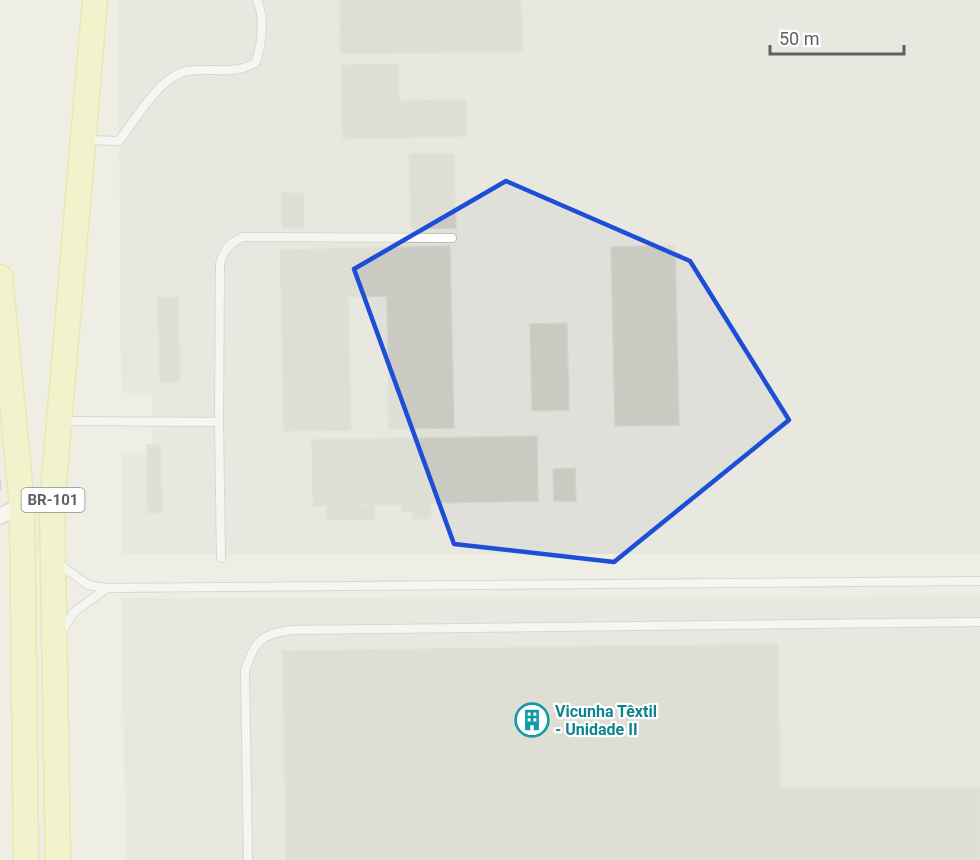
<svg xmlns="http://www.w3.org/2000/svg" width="980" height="860" viewBox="0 0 980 860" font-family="Roboto,sans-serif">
	<rect width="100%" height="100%" fill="#eeeee5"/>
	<path fill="#e0e0da" d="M118,0h862v554h-858v-101l30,-1v-59h-31z
		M980,596v264h-854l-5,-262z"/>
	<path fill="#cac9c2" stroke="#d3d1c4" stroke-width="1.5" d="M340,0h181l1,51 -181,3z
		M398,64l1,37 67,-1v36l-123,3 -2,-74z
		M409,154h45l2,74 -45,1z
		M281,193h22l1,35h-22z
		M675,245l4,180 -64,1 -4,-179z
		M450,246l4,182 -65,1 -2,-133 -39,1 3,133 -67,1 -4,-181z
		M178,297l2,85h-20l-2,-84z
		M567,323l2,87 -37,1 -2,-87z
		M537,436l1,65 -107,2v16h-18v-7h-12v-8l-88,2 -1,-66z
		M147,445h13l2,67 -14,1z
		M575,468l1,33h-22l-1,-32z
		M374,505v14l-47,1 -1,-14z
		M778,644l2,144h200v72h-694l-3,-209z"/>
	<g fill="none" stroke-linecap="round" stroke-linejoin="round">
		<g stroke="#babbc0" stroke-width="10">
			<path id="lane" d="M87,140l32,1c16,-21 41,-65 68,-70 23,-4 49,5 69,-9 6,-18 9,-45 1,-62
				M61,421l158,1 1,-158c4,-15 9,-21 23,-27l209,1
				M219,422l2,136
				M59,564l29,21 19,3 873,-7
				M61,632l13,-20 33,-24
				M248,860l-3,-189c9,-29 16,-37 46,-41l689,-8"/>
		</g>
		<g stroke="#babbc0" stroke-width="18">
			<path id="street" d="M0,516l22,-10"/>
		</g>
		<g stroke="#e7df66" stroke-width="27">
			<path id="primary" d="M0,277l22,229 4,354
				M58,860l-6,-355 43,-505"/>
		</g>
		<use href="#lane" stroke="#fff" stroke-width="8"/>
		<use href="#street" stroke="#fff" stroke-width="15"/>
		<use href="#primary" stroke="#f5f9b0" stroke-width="24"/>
		<path stroke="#b5b6b6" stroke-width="1.5" d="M0,480l1,9"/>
	</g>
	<path d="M0 0H980V860H0ZM506,181l184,80 99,159 -175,142 -160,-18 -100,-275z" fill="#eeeee5" fill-opacity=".55" fill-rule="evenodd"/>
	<path fill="none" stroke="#1d4ed8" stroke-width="4.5" stroke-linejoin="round" d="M506,181l184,80 99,159 -175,142 -160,-18 -100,-275z"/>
	<defs>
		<g id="building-ring" transform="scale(1.725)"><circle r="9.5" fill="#fff" stroke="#0f9aa8" stroke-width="1.5"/><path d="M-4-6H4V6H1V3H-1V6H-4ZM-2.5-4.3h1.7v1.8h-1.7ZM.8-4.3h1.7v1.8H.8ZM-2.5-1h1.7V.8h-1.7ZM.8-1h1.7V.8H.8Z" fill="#0f9aa8"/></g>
	</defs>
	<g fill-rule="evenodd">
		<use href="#building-ring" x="532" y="720"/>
	</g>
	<g text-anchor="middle" stroke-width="4.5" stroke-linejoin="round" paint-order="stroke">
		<rect fill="#fff" stroke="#8e8f93" stroke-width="1.5" x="21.5" y="488" width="63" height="24" rx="4.5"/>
		<g font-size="15" font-weight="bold" fill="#5d5f65">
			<text x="53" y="505">BR-101</text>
		</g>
		<g font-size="16" font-weight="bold" fill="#0d838f" stroke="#fff" text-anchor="start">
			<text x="555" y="717">Vicunha Têxtil<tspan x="555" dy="18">- Unidade II</tspan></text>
		</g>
	</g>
	<path d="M770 45v9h134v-9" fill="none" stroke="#5d5f65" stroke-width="3"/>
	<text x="779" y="45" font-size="18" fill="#5d5f65" stroke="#ffffff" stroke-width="4.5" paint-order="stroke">50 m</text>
</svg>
